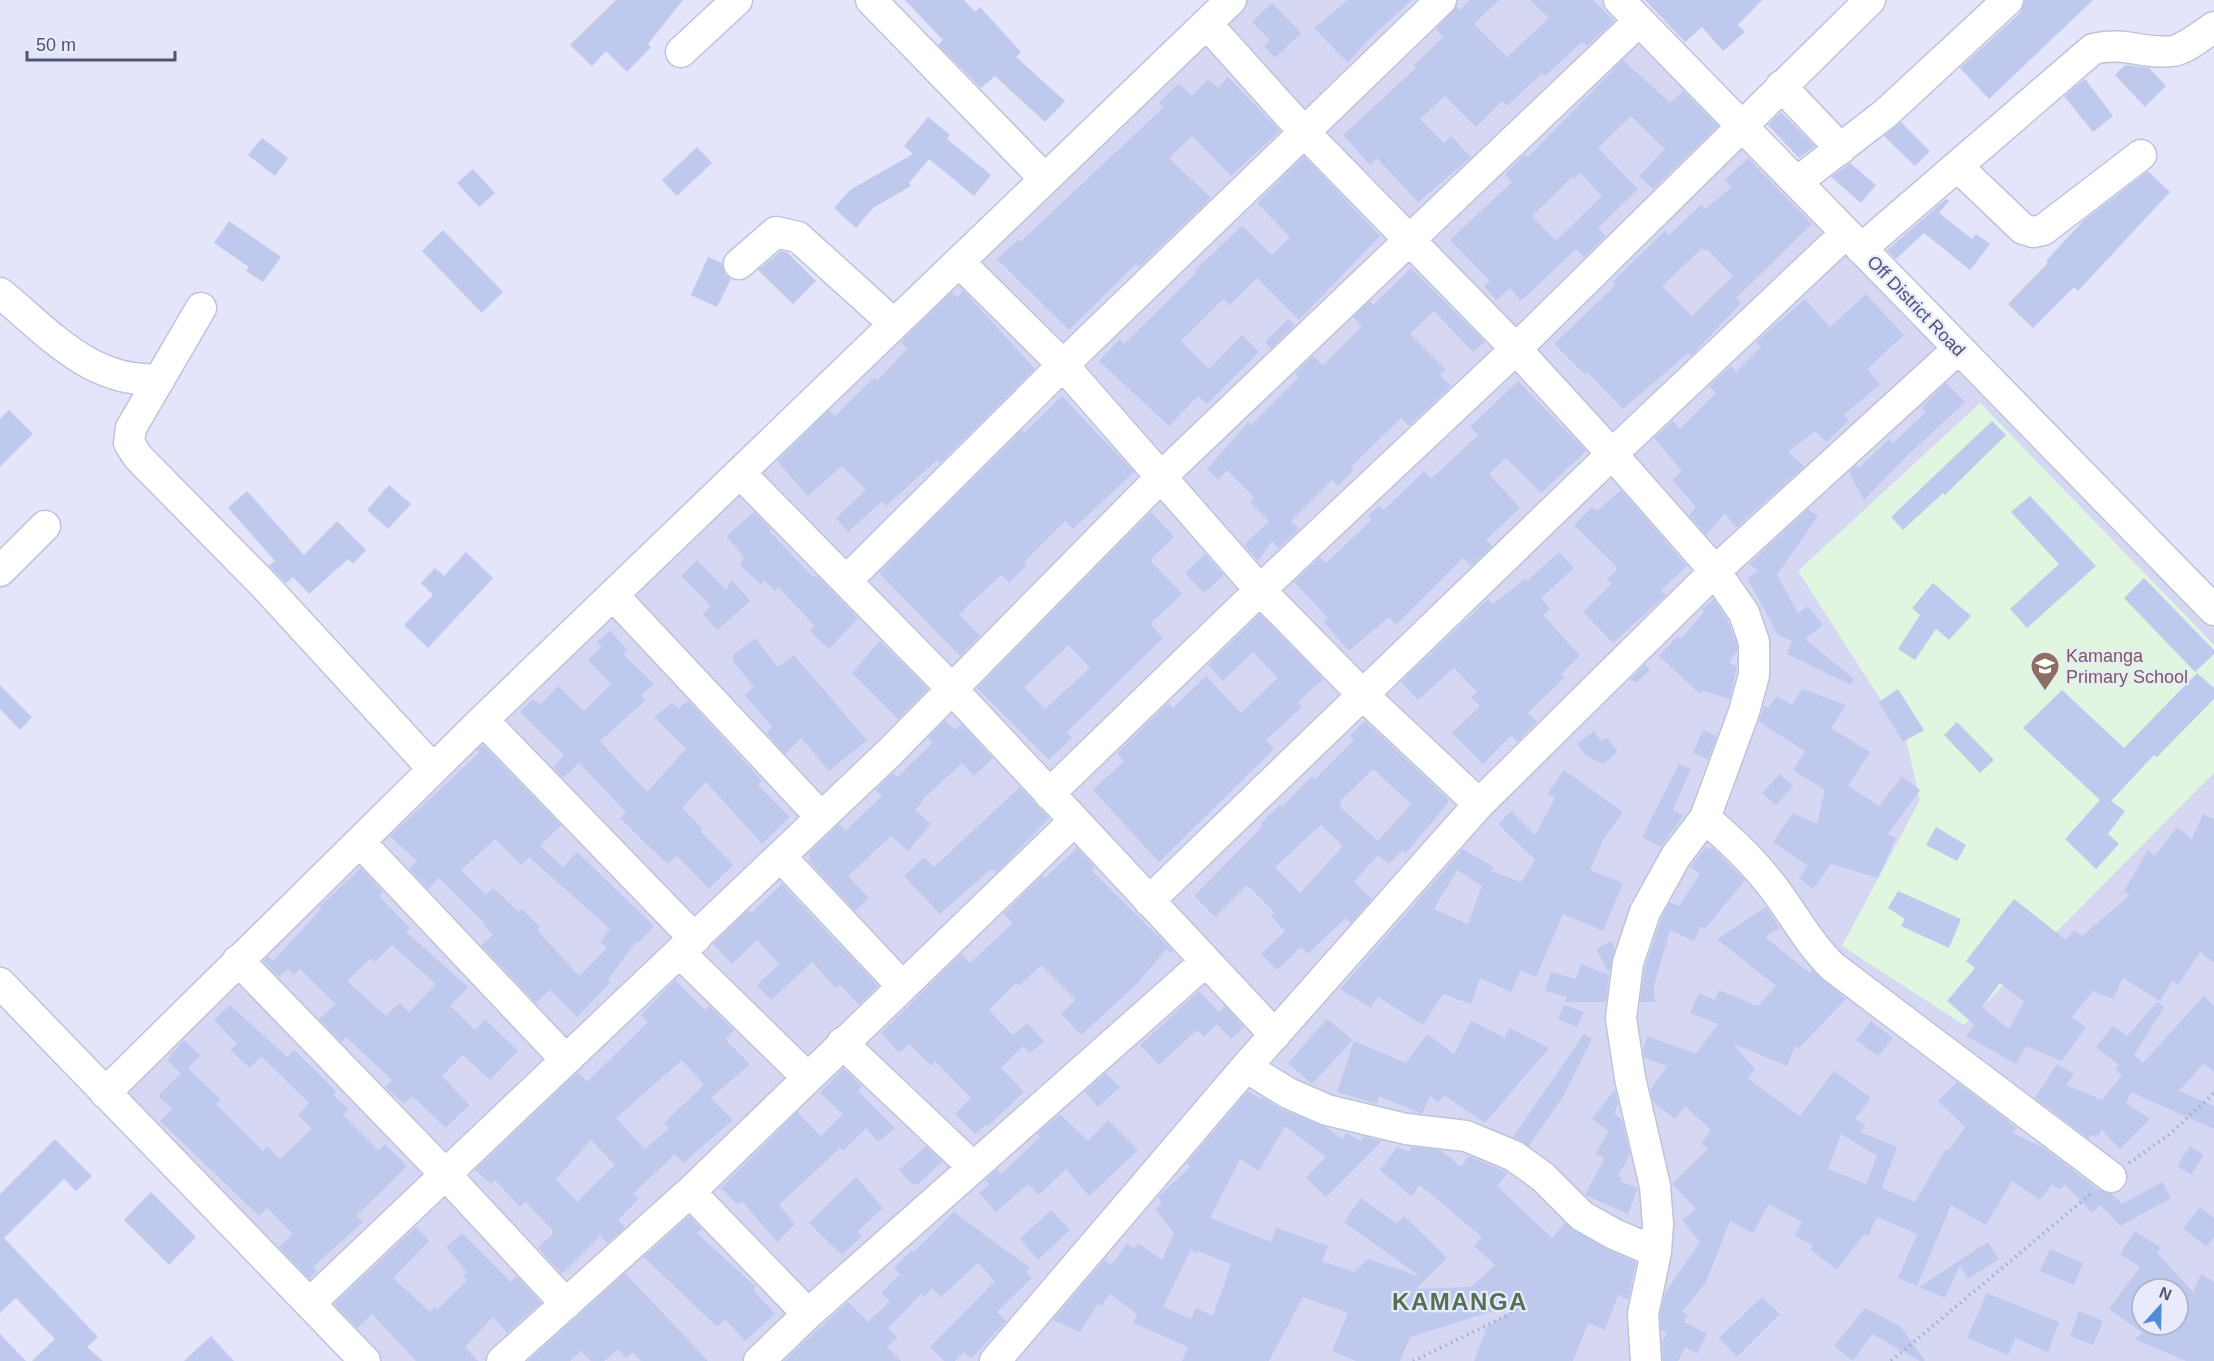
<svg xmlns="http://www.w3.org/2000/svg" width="2214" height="1361" viewBox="0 0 2214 1361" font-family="Arial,sans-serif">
	<rect width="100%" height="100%" fill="#e4e4fa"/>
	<path fill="#d6d8f3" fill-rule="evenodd" d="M1216,0h404l594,608v753h-1849l-263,-277zM2142,1289h36v36h-36z"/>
	<path fill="#e1f6e1" d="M1980,403l234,242v128l-250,252 -122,-79 78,-146 -14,-61 -108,-168z"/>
	<path fill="#bec9ed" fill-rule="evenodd" d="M616,0h67l-35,44 3,3 -24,25 -21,-21 -14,15 -22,-21z
		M905,0h59l11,12 5,-5 41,45 -5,5 49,44 -20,21 -50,-46 -14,12 -43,-43 5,-5z
		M1348,0h64l-43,39 -21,24 -34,-35z
		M1470,0h29l-25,24 33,33 42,-39 -19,-18h63l21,21 -27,25 -5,-4 -37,34 -3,-3 -35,33 -5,-5 -26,26 -31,-31 -25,23 24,24 7,-7 20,21 -53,45 -41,-44 -7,7 -27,-30 73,-67 -2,-3 29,-28 -7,-8 21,-23 3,4z
		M1645,0h117l-24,25 7,7 -22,19 -21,-24 -17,15z
		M2025,0h68l-104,99 -29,-31 60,-55z
		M1272,3l29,30 -26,25 -11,-12 6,-6 -18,-18z
		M1623,60l47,43 13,-12 35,35 -65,63 -14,-13 26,-27 -34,-33 -33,32 40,41 -40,39 8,8 -22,21 -8,-8 -55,52 -11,-13 -14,12 -12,-14 6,-5 -40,-41 62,-58 -7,-8 20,-20 3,3zM1580,173l22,23 -46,45 -24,-25 40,-39 2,2z
		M2125,65l24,3 17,18 -21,21 -30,-32z
		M1228,77l52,54 -49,45 -39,-40 -23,22 42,40 -72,69 -3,-3 -67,66 -72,-71 21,-19 2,2 144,-135 -5,-4 20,-20 13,13 16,-17 10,9z
		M2085,79l28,37 -20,16 -29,-36z
		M1781,112l34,34 -16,12 -31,-33z
		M928,117l22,18 -3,4 44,36 -17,21 -45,-37 -20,24 2,3 -38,22 -17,20 -22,-20 16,-18 63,-36 -9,-8z
		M1901,122l29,29 -15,15 -31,-30z
		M262,138l26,20 -13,18 -27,-21z
		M697,147l15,16 -35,33 -15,-16z
		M1304,156l76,80 -81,84 -42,-42 -27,27 -7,-6 -42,42 28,28 33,-34 17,17 -52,52 -9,-8 -29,30 -70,-65 21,-22 4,5 73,-72 -2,-2 47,-44 30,29 18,-18 -33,-34z
		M1748,158l64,66 -76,74 5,5 -50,53 -3,-3 -65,56 -36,-37 -2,3 -31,-31 62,-59 -3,-4 52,-50 4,4 32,-30 4,4 27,-22 -7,-7zM1702,248l3,3 2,-2 26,27 -41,40 -30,-30z
		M1850,163l26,22 -15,18 -30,-26z
		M473,169l22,24 -16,14 -22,-24z
		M2148,171l22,21 -92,99 -4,-4 -41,41 -25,-24 40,-41 -2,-2 37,-40z
		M1946,199l3,2 -10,12 33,26 4,-5 14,10 -20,26 -46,-37 -28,26 -9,-9z
		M229,221l52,36 -18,25 -17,-11 3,-4 -35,-24z
		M443,230l60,62 -21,21 -60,-62z
		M781,251l6,1 29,29 -23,23 -35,-34z
		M708,257l14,6 4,12 5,4 -14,28 -26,-12z
		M1411,268l74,74 -12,10 -39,-41 -24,23 36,36 -6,5 11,11 -42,40 -8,-8 -50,49 3,3 -16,16 -6,-6 -41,41 8,8 -20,19 -7,-7 -14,20 -14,-16 25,-24 -19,-19 4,-5 -27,-27 -9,10 -11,-11 41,-47 3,3 48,-48 -4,-4 18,-17 10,9 39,-39 -9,-9 17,-16 3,4z
		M963,290l72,79 -95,94 -3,-3 -51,46 -4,-5 -34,31 -12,-14 30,-28 -24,-24 -34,30 -31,-35 52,-51 6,6 39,-38 3,3 30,-32 -6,-7 51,-50 6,6z
		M1866,294l38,41 -37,34 13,15 -36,31 5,5 -22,22 -12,-11 -27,21 16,14 -68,62 -11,-15 -19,22 -17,-20 7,-8 -24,-27 10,-9 -28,-33 19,-17 7,8 36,-36 -7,-7 22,-20 5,6 25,-25 -5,-5 49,-43 25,28z
		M1288,319l7,6 -24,24 -6,-7z
		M1518,381l68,70 -45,42 -35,-35 -17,16 31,34 -34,32 6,6 -21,20 -8,-8 -67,67 -7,-8 -40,34 -25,-29 4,-4 -34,-36 26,-25 6,6 46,-43 -4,-4 11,-11 5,5 40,-39 7,8 47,-44 -8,-8z
		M1946,383l19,19 -59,55 -42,43 -15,-28 7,-6 3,2 30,-29 4,4 33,-31 -5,-4z
		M1062,396l72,76 -61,57 -8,-8 -41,41 3,3 -18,18 -8,-8 -42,39 21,22 -20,20 -81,-83 143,-143 2,3z
		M9,410l24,24 -33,33v-48z
		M1992,421l14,14 -61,60 -2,-2 -40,37 -12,-13z
		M389,485l22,19 -23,25 -21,-19z
		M1621,490l66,76 -26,24 5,5 -53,48 -30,-31 29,-28 -5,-5 11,-11 -44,-43 18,-18 5,4z
		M247,491l57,64 33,-34 29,29 -13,14 -5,-5 -39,35 -16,-17 -7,6 -17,-17 6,-5 -47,-53z
		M2030,496l66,70 -69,62 -17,-19 49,-45 -48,-52z
		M1808,509l10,7 -41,59 21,38 10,-7 15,19 -18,14 49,40 -3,6 -64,-31 5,-13 -14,-6 -31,-57 12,-7 -10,-7z
		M754,512l17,17 -2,2 45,47 2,-3 42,43 -29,31 -19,-18 5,-5 -37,-39 -3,4 -11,-11 -3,5 -21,-20 4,-8 -18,-21z
		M1151,512l23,25 -24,23 32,34 -32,30 13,14 -96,94 5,6 -23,22 -72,-72zM1069,645l21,23 -45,41 -21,-22z
		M466,552l27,26 -65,70 -24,-23 29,-30 -12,-12 14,-15 9,8z
		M1559,552l15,16 -33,30 9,11 -7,6 37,41 -19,18 4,3 -37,36 9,9 -20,20 -5,-6 -4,2 -25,26 -31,-31 28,-27 -9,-9 6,-5 -23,-24 -36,32 -17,-18 87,-83 5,5 32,-25 2,2z
		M1205,554l19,21 -20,18 -19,-20z
		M697,560l29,30 6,-10 18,21 -33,29 -14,-16 8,-8 -30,-30z
		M2144,578l70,72v4l-19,18 -71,-74z
		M1933,583l38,33 -22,24 -13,-11 -21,31 -17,-11 22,-34 -8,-7z
		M1714,599l14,22 9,24v6l-8,12 8,3 -7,33 -27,-8 -3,3 -41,-38 19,-20 3,3 23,-27 -2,-3z
		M1260,614l63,65 -25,23 4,5 -36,33 8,9 -115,113 -66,-72 31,-29 -7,-8 51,-50 5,5 33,-32 35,37 37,-35 -25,-26 -30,29 -15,-16z
		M610,631l18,19 -5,4 31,30 -13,11 4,6 -45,40 47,51 39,-43 -32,-32 18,-14 6,6 10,-9 74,81 -4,4 32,32 -28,27 -56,-62 -24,26 21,21 -2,3 32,33 -24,24 -32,-33 -9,8 -28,-26 -20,-20 6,-6 -47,-49 -16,15 -10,-11 11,-12 -44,-43 13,-13 7,6 18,-19 26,25 27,-27 -23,-24 14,-13 -5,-5z
		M755,638l23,29 16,-12 73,85 -38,31 -28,-33 -16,16 -19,-21 6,-6 -27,-32 9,-8 -21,-26v-6z
		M880,641l48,48 -30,30 -46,-46z
		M1645,664l5,6 -13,12 -7,-2z
		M2197,673l17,15v11l-57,58 -3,-2 -43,46 14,10 -17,23 11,10 -23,25 -31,-30 35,-39 -77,-72 39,-38 62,58z
		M0,685l32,32 -12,13 -20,-21z
		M1802,689l44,16 -15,23 39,24 -22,34 31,20 23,-30 18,14 -32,44 8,4 -18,40 -47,-14 -18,25 -14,-11 9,-12 -35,-24 20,-29 24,11 8,-34 -32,-20 12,-19 -46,-29 5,-16 4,2 9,-12 15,9z
		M1898,689l26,41 -21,12 -24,-40z
		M945,720l10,10 6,-6 32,34 -19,18 -12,-13 -41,38 1,2 -7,7 16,14 -23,27 -17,-15 -43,40 21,22 -14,13 -47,-51 3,-3 -3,-3 31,-30 6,7 37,-35 -7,-6 18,-17 4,4 36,-34 -5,-5z
		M1365,721l83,78v4l-42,50 -4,-3 -13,14 -11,-9 -24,27 18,17 -21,24 -5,-5 -39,36 -6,-7 -24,23 -16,-16 24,-23 -14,-15 4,-3 -28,-28 -32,32 -21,-21 69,-70 -2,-3 19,-18 2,2 30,-31 3,3 39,-39 -4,-4zM1373,769l38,35 -33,37 -38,-34 2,-2 -3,-3zM1321,825l22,21 -43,47 -25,-26z
		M1957,722l37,38 -14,13 -36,-38z
		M1703,730l14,6 -9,24 -15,-7z
		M1594,731l7,10 5,-4 12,15 -15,12 -17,-8 -9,-12z
		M483,745l78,80 -21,21 23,21 14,-15 77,74 -16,17 -2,-1 -28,37 3,3 -34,35 -27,-27 -14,13 -55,-58 12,-10 -10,-11 1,-1 -45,-45 -11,11 -19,-20 8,-8 -27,-25 89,-83 -2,-3zM495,839l26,26 8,-8 81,72 -10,13 7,6 -28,28 -42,-46 3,-3 -18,-18 -3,3 -26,-24 -7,7 -25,-25z
		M1679,764l12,5 -18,41 11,5 -23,32 -19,-10z
		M1564,770l59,42 -20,28 -13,30 33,13 -20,48 -40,-17 -27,63 -15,-7 -10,22 -31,-14 -9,26 -28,-10 -20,31 -45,-28 -7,11 -31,-19 123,-140 31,18 -3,4 30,11 14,-22 -37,-36 13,-13 24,24 20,-37 -7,-5zM1457,870l25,16 -14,38 -34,-15z
		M1780,774l13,12 -17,19 -14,-12z
		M1020,787l29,31 -52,54 -6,-3 -51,45 -36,-38 20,-19 10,10z
		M2203,814l11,5v144l-14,-11 -22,33 -6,-4 -12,20 -37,-23 -10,21 -20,-8 -21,26 14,10 -24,34 -36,-15 -10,18 -50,-28 9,-11 -28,-24 28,-33 -9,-7 48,-62 52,41 8,-10 8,6 48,-41 -6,-4 24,-41 7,6 22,-29 15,12zM2000,983l24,19 -15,27 -27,-22z
		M1936,827l30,18 -9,16 -31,-16z
		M1706,846l4,3 2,-2 33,33 -40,49 -4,-3 -7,15 -24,-11 -16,56 1,16h-15l5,-35 16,-48 9,-17 9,4 21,-32 -10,-7z
		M1077,848l18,20 -3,3 81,80 -3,2 -4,-4 -29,35 -56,51 -20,-21 15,-14 -35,-35 -22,21 -3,-3 -27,27 34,36 -22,22 23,24 -37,35 -2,-2 -10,9 -20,-20 16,-16 -36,-37 -4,5 -22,-22 -10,9 -18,-20 80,-79 9,9 43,-40 -10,-9 39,-38 3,2z
		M361,868l22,24 -4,4 31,32 -4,4 62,55 -18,19 25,24 10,-11 33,32 -28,29 -27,-25 -21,21 27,29 -23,23 -34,-32 -8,8 -19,-17 7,-7 -46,-43 -4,5 -23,-23 17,-15 -36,-35 -6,6 -6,-6 -9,8 -16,-16 5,-4 5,4 48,-52 -2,-2zM392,945l44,39 -27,28 -10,-9 -13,13 -39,-35 24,-23 4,4z
		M782,884l96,102 -19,19 -19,-20 -4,3 -24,-26 -41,38 -14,-15 22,-21 -22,-24 -25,24 -19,-20 35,-34 3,3z
		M1898,891l63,28 -12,29 -48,-22 4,-7 -17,-11z
		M1766,907l14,21 -15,9 45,36 2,-3 34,29 -47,49 -4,-2 -8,20 -55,-23 23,26 -7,10 52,37 34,-45 37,27 -16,21 10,6 -5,7 37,15 -15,41 33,14 31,-53 3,1 16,-23 -27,-26 19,-19 60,46 -4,5 31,15 53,41 15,5 10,10 40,-22 9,16 -51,28 -19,-21 -9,8 -27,-29 -5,6 -8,-6 -12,16 -28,-19 -26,44 -35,-20 -34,81 -19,-8 19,-44 -40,-17 -9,19 -4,-2 -27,36 -27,-21 3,-4 -18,-9 7,-14 -33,-18 -16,29 -23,-12 -24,61 -24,30 6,3 -4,7 23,12 -10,20 -12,-7 -7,14h-15l-1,-18 5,-10 -6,-3 -1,-15 5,-22 35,-51 -18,-22 14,-11 -24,-25 36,-35 -7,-5 10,-14 -26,-24 -10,13 -22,-17 -3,-12 17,-24 -23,-8 -1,-10 4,-12 49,18 22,-30 -28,-11 9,-20 16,7 4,-10 39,16 18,-20 -59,-47zM1841,1134l36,22 -11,28 -38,-15z
		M1611,941l4,7 -6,25 -13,-24z
		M1581,964l28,11 -3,27h-41l2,-5 -22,-6 6,-19 25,7z
		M675,980l30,30 4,-4 25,24 -9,9 25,25 -39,34 22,22 -50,43 -8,-9 -42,40 6,5 -21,21 7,8 -18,15 -7,-7 -38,38 -24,-26 16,-16 -28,-30 -6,5 -25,-27 -4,4 -16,-14 103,-98 9,10 61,-60 -7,-7zM682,1060l22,25 -40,38 5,5 -24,21 -29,-31zM591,1140l24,25 -38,37 -21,-23z
		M1199,991l20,21 6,-6 19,21 -13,12 -14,-15 -13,13 -7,-7 -38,35 -19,-20z
		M2204,996l10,10v66l-10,-9 -25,28 35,15v23l-83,-37 -5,11 24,16 -30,30 -18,-19 -6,8 -4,-4 -3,5 -54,-41 22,-34 17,10 -8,11 36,15 20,-25 -7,-6 4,-4 -23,-18 17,-21 14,10 30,-34 7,5 -30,48 9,8z
		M230,1005l57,52 7,-7 42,41 -3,4 15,14 -5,6 35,35 7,-6 22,22 -51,50 7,6 -50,45 4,4 -8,8 -30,-32 14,-13 -26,-26 -8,8 -99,-95 12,-12 -14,-13 23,-23 -14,-13 17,-20 16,15 -12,13 33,32 -5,4 47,47 4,-5 13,13 32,-30 -14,-14 11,-12 -48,-47 -11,12 -20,-18 7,-6 -23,-24z
		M1564,1005l20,7 -7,15 -19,-8z
		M1327,1019l26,21 -41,44 -24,-21z
		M1471,1021l34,17 4,-10 40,20 -64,75 -41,-28 -6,8 -8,-7 -8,18 -43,-18 -2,8 -40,-12 17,-51 52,22 21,-29 27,20z
		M1871,1021l22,17 -15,18 -22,-16z
		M1027,1023l17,18 -14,12 -17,-18z
		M1584,1034l8,5 -28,56 -35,51 -16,-9z
		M843,1068l19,18 -4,5 37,37 -17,14 -12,-14 -23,23 -3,-3 -61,57 16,19 -18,18 -35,-41 -5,3 -16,-16 76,-76 24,24 22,-22 -23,-21z
		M1106,1073l14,14 -22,20 -13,-15z
		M1615,1089l3,15 -4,9 8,7 8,34 -12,22 4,2 -2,3 18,7 -10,26 -43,-19 19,-36 -8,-6 13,-22 -17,-12z
		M1248,1091l12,8 1,-2 20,12 46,19 15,11 4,-6 15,8 2,-5 19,5 -56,56 -20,-19 20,-21 -41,-31 -26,45 -19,-12 -30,59 61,24 5,-14 52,18 -6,15 32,11 14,-13 53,18 -77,-55 17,-24 36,26 7,-8 43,42 -31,31 55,-2 24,-22 -21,-19 8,-9 -62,-52 -9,11 -31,-26 17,-23 12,4 3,-4 29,3 20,17 8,-11 39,17 -11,13 55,52 13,-15 41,26 30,13 -8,38 -10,-5 -13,35 -17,-7 -15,38h-99l13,-34 33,-21 -1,-3 -109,34 -10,24h-44l-24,-10 16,-38 -45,-16 -34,64h-87l6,-14 -55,-24 4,-9 -27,-20 -9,12 -3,-2 -18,28 -27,-12 51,-60 7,5 16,-21 7,5 4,-6 24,17 12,-27 -19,-24 7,-6 -4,-6 33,-31 -5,-2zM1191,1249l5,4 2,-2 33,13 -18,52 -17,-8 -5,11 -28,-12z
		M1060,1114l28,27 20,-21 30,30 -49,46 -23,-27 -27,26 -11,-11 -32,28 -17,-19 10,-9 -4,-4 12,-11 4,5 39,-37 -3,-3z
		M55,1139l37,37 -16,15 -12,-12 -60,59 94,99 -11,10 16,14h-71l23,-22 -39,-41 -16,15v-119z
		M926,1146l16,16 -24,22h-6l-13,-14z
		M2190,1146l14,9 -13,20 -14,-9z
		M856,1177l27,31 -25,23 4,5 -20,19 -33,-32z
		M151,1192l45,45 -27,28 -45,-45z
		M2200,1207l14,11v19l-8,10 -23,-19z
		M1051,1210l19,20 -32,30 -18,-21z
		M954,1212l76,56 -4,4 6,6 -35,34 9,9 -35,38 -7,-7 -9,9h-11l-14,-14 65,-66 -17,-18 -37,34 -9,-9 -8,9 -3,-3 -33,34 9,10 -10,9 14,14h-117l64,-59 20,20 22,-21 -9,-8 19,-19 -6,-6 18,-18 2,2z
		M689,1216l13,13 -5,4 59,54 -3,3 22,24 -30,27 -20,-22 -8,8 -73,-70z
		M416,1227l13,14 -36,37 37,34 5,-5 2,3 30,-29 -4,-5 4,-4 -21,-25 16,-14 49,49 6,-6 24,27 -34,30 -14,-16 -28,30 13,14h-62l-44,-47 -15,14 -23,-24z
		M2135,1231l26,17 -4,5 36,39 8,-18 13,8v79h-28l-52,-22 9,-6 -34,-24 31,-42 -20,-13zM2142,1289h36v36h-36z
		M1988,1242l11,17 -31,20 -8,-14 -15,33 -26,-11z
		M2050,1249l33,14 -9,22 -34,-14z
		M625,1273l83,88h-67l-8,-9 -7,6 -8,-9 -14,12h-13l-10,-10 -11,10h-42z
		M1987,1293l72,29 -11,30 -33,-14 -7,17 -41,-17z
		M1762,1297l18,17 -43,43 -18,-19z
		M1865,1308l35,18 25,35h-5l-48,-27 -19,27 -19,-15z
		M2079,1311l24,10 -10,24 -23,-9z
		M0,1334l26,27h-26z
		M211,1336l23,25h-50z"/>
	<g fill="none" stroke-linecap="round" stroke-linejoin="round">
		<g stroke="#bec3da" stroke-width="33">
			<path id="minor" d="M871,0l174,179
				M1619,0l595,610
				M1207,24l97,108 212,217 96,105 103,117 29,42 10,29v33l-10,37 -39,106 -29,38 -31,56 -17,51 -7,55 9,60 25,108 3,38 -2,28 -13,62 3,47
				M681,52l56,-52
				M1781,86l60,63
				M1957,166l66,63 10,3 10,-2 98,-75
				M1797,182l89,-69 122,-113
				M1861,249l232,-200c32,-8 52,6 80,2 14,-3 29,-16 41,-24
				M959,262l104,103 197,225 102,104 117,110
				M739,264l37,-32 22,5 96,87
				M0,293c48,39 92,92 160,86
				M201,308l-70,120 -2,15 9,14 125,127 170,185
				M740,473l211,215 324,347
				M0,571l45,-45
				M847,580l216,-215 378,-365
				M613,595l208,222
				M483,720l212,219
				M1049,794l211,-204 256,-241 354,-349
				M1705,818c21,18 41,36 59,58 25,29 41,64 69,91l278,210
				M360,842l206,218
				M781,857l121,129
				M1149,901l463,-447 234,-221
				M680,953l127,124
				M238,960l209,216 119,128
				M0,983l365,378
				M842,1043l131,124
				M1246,1067l42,26 39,17 79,19 60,7 48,20 29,21 39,39 32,18 42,18
				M105,1093l378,-373 748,-720
				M690,1192l118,122
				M310,1303l579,-550 273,-277 477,-455
				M502,1361l188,-169 384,-371
				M759,1361l49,-47 397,-352
				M995,1361l251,-294 233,-263 236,-233 242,-221"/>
		</g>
		<path stroke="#a2add1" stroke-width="4" stroke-dasharray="1.5 4.5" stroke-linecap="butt" d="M2129,1163l41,-29 44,-41
			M1413,1361l93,-45 19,-16
			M1891,1361l202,-169"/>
		<use href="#minor" stroke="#fff" stroke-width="30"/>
	</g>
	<defs>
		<g id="school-pin" transform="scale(1.5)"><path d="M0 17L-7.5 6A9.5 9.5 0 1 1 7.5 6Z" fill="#8d6e63" stroke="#eaeafd"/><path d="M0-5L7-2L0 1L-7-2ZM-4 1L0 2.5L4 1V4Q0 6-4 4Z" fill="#fff"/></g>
	</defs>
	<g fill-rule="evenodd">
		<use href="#school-pin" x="2045" y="666"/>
	</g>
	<g text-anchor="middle" stroke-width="4.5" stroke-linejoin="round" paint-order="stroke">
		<g font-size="18" fill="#4c5670" stroke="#eaeafd">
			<text transform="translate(1916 306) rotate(46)" y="6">Off District Road</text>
		</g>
		<g font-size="18" fill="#785e54" stroke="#eaeafd" text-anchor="start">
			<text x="2066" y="662">Kamanga<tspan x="2066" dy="21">Primary School</tspan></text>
		</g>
		<g font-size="24" font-weight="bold" letter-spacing="1.5" fill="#527253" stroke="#eaeafd">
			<text x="1460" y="1310">KAMANGA</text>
		</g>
	</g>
	<g transform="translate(2160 1307) rotate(22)"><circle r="28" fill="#eaeafd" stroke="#abafc5" stroke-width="1.5"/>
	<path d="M0-4.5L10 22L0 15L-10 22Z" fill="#548bd9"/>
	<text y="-9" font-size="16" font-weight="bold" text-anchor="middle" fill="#4c5670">N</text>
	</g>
	<path d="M27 51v9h148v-9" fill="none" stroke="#4c5670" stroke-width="3"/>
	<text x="36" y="51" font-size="18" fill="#4c5670" stroke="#eaeafd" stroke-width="4.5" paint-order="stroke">50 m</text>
</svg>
